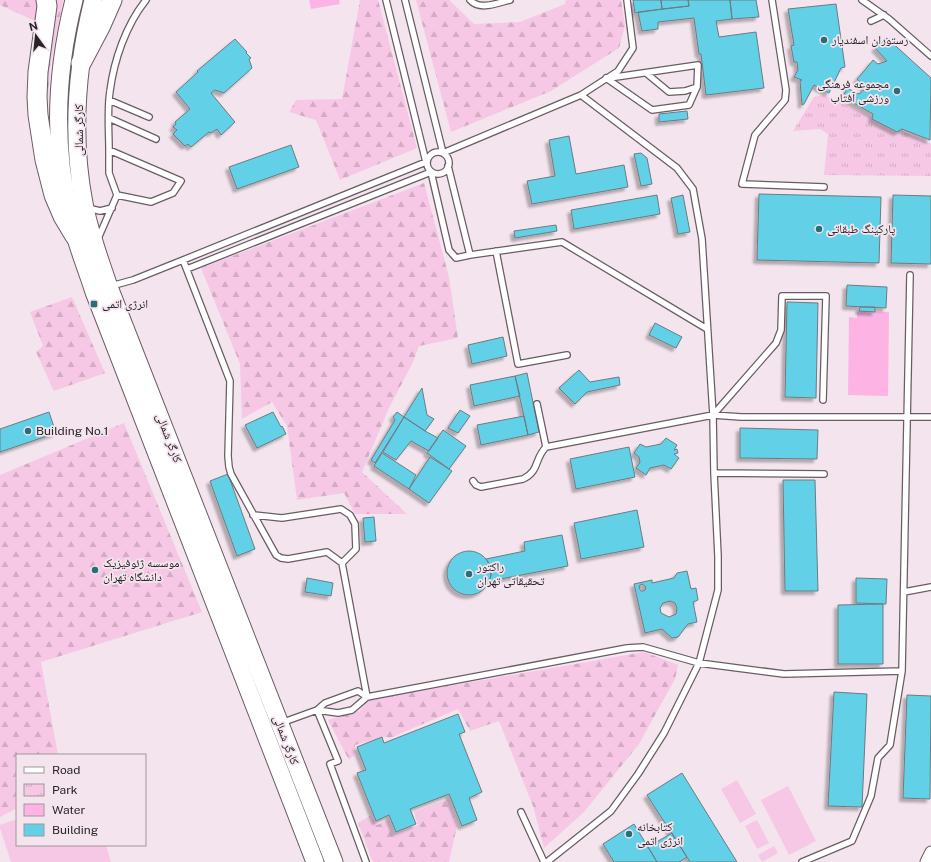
<svg xmlns="http://www.w3.org/2000/svg" width="931" height="862" viewBox="0 0 931 862" font-family="'Public Sans','Noto Naskh Arabic',sans-serif">
	<defs>
		<pattern id="forest-firs" width="22" height="20" patternUnits="userSpaceOnUse"><rect width="22" height="20" fill="#f6c8e5"/><path d="M5 1l3.5 6h-7zM16 11l3.5 6h-7z" fill="#d3acc4"/></pattern>
		<pattern id="park-tufts" width="24" height="20" patternUnits="userSpaceOnUse"><rect width="24" height="20" fill="#f6c8e5"/><path d="M3 7l-1-3M5 7V3M7 7l1-3M15 17l-1-3M17 17v-4M19 17l1-3" fill="none" stroke="#d3acc4"/></pattern>
		<filter id="shadow"><feDropShadow dx="-3.5" dy="3.5" stdDeviation="1" flood-color="#0004"/></filter>
	</defs>
	<rect width="100%" height="100%" fill="#f3e4ed"/>
	<path fill="url(#forest-firs)" d="M0,0h40v21h-5l-35,-16z
		M51,0h12l-13,67 -3,51 -6,-40z
		M360,0h18l39,148 -77,32 -24,-60 -27,-8 7,-12 46,-1z
		M416,0h33l25,24 46,-2 45,-18 1,-4h55l4,26 -6,22 -68,43 -100,41z
		M424,183l25,94 9,61 -39,8 -7,18 -23,44 -27,64 45,42h-52l-11,-21 -47,7 -10,-74 -15,-24 -30,17 -2,-55 -39,-96z
		M72,297l33,76 -51,18 -18,-39 7,-6 -13,-34z
		M124,423l78,189 -161,50 17,93h-41v53l-17,9v-342z
		M644,652l34,13 -3,14 -36,65 -55,68 -40,36 -11,-42 -34,-85 -29,10 -12,-22 -68,29 -5,-1 -30,8 -1,10 -5,5 -21,-40 31,-9 9,-11z
		M448,799l9,27 -8,36h-76l-15,-39 12,-7 7,9 11,-5 5,14 25,-9 -4,-13z"/>
	<path fill="url(#park-tufts)" d="M823,95l108,49v32l-107,-1 4,-41 -8,-5 -27,2 21,-34z"/>
	<path fill="#f6c8e5" d="M737,780l19,34 -16,9 -19,-34z
		M788,786l28,55 -27,14 -28,-55z
		M17,819v26h89l5,17h-100l-11,-34v-3z
		M757,820l12,23 -12,6 -12,-23z
		M774,846l4,7 -16,9 -4,-7z"/>
	<path fill="#fdb3e4" d="M309,0h30l1,4 -29,5z
		M859,311l30,1 -1,84 -40,-1 1,-78 8,1v-6z"/>
	<path fill="#62d0e6" stroke="#6c7c80" fill-rule="evenodd" filter="url(#shadow)" d="M633,0h28l1,9 -27,4z
		M661,0h27l1,6 -27,3z
		M688,0h42l2,19 -16,2 3,16 37,-5 8,56 -58,7 -5,-41h-2l-5,-36 -36,4v7l-16,2 -4,-19 51,-6z
		M730,0h26l3,17 -27,2z
		M836,4l9,63 -4,1 -12,25 -15,-8 -10,19 -2,1 -2,-24 2,-1 -8,-3 4,-7 -1,-8h-3l-3,-16 3,-1 -6,-36z
		M887,38l44,40 -1,62 -28,-11 -5,3 -25,-13 1,-5 -30,-17 4,-9 12,6 6,-5 -8,-10 8,-9 8,-10 5,4 9,-3 -12,-13z
		M235,39l12,13 -1,1 5,5 -2,1 3,9 -28,25 -9,-3 -4,3 24,29 -14,13 -4,-6 -6,4 -2,-1 -18,15 -3,-3 -3,2 -12,-12 4,-4 -4,-3 3,-3 -1,-2 15,-13 -14,-17 22,-20 -1,-1z
		M687,111l1,8 -29,3v-8z
		M569,136l7,38 48,-9 4,22 -96,17 -5,-23 28,-5 -6,-36z
		M291,145l8,22 -62,22 -8,-22z
		M641,153l6,5 5,26 -11,2 -7,-32z
		M759,194l122,3 -2,66 -122,-3z
		M657,195l3,19 -86,15 -3,-19z
		M683,195l7,37 -12,2 -7,-36z
		M893,195l38,1v68l-40,-1z
		M556,225l1,6 -42,7 -1,-7z
		M847,285l40,2 -1,21 -40,-2z
		M787,302l31,1 -2,95 -31,-1z
		M860,307h15v5l-16,-1z
		M655,323l27,14 -6,11 -27,-13z
		M503,337l4,19 -35,8 -4,-19z
		M579,370l11,12 29,-5 1,8 -33,7 -12,12 -16,-16z
		M527,373l12,59 -11,3 -13,-59z
		M515,376l5,20 -46,10 -4,-21z
		M422,388l5,27 7,4 -9,12 -21,-14z
		M460,410l10,6 -12,17 -10,-5z
		M49,412l7,21 -56,19v-23z
		M273,412l8,15 1,-1 4,8 -29,14 -12,-23z
		M397,412l7,5 -29,46 -4,-3 24,-40 -2,-3z
		M524,416l4,19 -47,10 -4,-20z
		M404,417l21,14 13,7 -9,13 -18,-10 -15,19 -13,-8z
		M740,428l78,2 -1,29 -77,-1z
		M443,430l23,16 -17,23 -22,-16z
		M666,438l11,7 -3,5 3,-1 1,4 -4,1 5,4 -8,11 -7,-4 -14,3 -4,7 -10,-7 4,-6 -1,-5 -5,-4 6,-9 6,3 15,-3z
		M629,447l6,30 -59,12 -6,-30z
		M382,453l34,22 -7,14 -35,-23z
		M430,457l22,14 -23,32 -20,-14z
		M228,474l27,75 -18,7 -27,-75z
		M783,480h32l3,111h-33z
		M637,510l7,37 -63,12 -7,-36z
		M374,517l2,24 -11,1 -2,-24z
		M562,535l6,31 -78,15 1,-8 -1,-8 -4,-6 39,-8 -1,-9z
		M447 573a22 22 0 1 1 44 0a22 22 0 1 1-44 0Z
		M687,571l4,18 5,-1 2,12 -5,2 4,20 -9,2 -10,13 -6,1 -10,-9 -17,4 -11,-49 18,-4v3l22,-5 3,-5zM642,584l4,3 -1,3 -2,1h-2l-2,-3 1,-3zM670,601l5,2 2,5 -1,6 -7,3 -8,-4 -1,-5 3,-5z
		M307,578l26,5 -2,13 -26,-4z
		M856,578l31,1 -1,25 -30,-1z
		M883,604v60h-45v-59z
		M834,692l33,2 -5,113 -34,-1z
		M907,695l24,1 -1,103 -27,-1z
		M458,714l7,18 -6,2 23,58 -13,6 8,22 -15,6 -13,-32 -39,15 6,15 -20,8 -7,-17 -13,6 -19,-48 9,-3 -9,-23 25,-10 2,6z
		M682,773l55,89h-47l-43,-67z
		M634,824l14,23 9,15h-43l-11,-18z
		M672,833l15,24 -8,5h-22l-9,-15z"/>
	<g fill="none" stroke-linecap="round" stroke-linejoin="round">
		<g stroke="#695d64" stroke-width="8">
			<path id="lane" d="M405,0l38,153 138,-58 37,-24 15,-23 -6,-48
				M470,0c10,11 27,3 40,0
				M772,0l14,90 -1,10 -30,35 -13,49 82,3
				M862,0l27,19 42,37
				M871,21l13,-6
				M606,78l46,32 37,-5 8,-18
				M609,78l89,-13 -1,22 -12,4 -16,1 -23,-19
				M109,100l40,17
				M109,118l47,21
				M109,150c0,-19 -2,-40 1,-59 4,-31 16,-66 36,-91
				M427 163a11 11 0 1 1 22 0a11 11 0 1 1-22 0Z
				M448,166l22,89
				M88,208l12,3 12,-3
				M97,241l20,-46 34,7 22,-9 8,-12 -72,-31v23l8,22
				M496,251l22,113 49,-9
				M183,260l47,121 -2,75 1,11 2,7 45,81 5,3 7,1 39,-7 15,11 25,134 260,-49 16,-1 56,16 85,11 118,-3
				M187,269l244,-97 18,78 7,8 14,-3 92,-13 145,87
				M111,286l22,-6 50,-20 243,-98 -40,-162
				M537,404l9,43
				M713,415l63,-72 5,-13 1,-34h44l-3,104
				M714,473l110,1
				M473,481l3,4 5,2 42,-8c17,-8 11,-20 23,-32l167,-32 28,2h190
				M253,515l29,3 59,-9 9,6 5,9 1,25 -14,14
				M904,592l27,-5
				M317,710l21,51 -8,3 36,98
				M281,723l36,-13 8,-7 33,-12 9,6 -15,13 -14,3 -21,-3
				M521,812l23,50
				M547,862l64,-51 27,-37 26,-41 35,-70 19,-73v-34l-4,-83 -1,-58 -11,-176 -9,-50 -16,-21 -96,-73
				M802,862l50,-21 19,-45 7,-38 12,-13 12,-74 8,-396"/>
		</g>
		<g stroke="#695d64" stroke-width="13">
			<path id="street" d="M926,862l5,-10"/>
		</g>
		<g stroke="#695d64" stroke-width="19">
			<path id="primary" d="M74,0c-18,71 -21,146 -4,217 6,26 16,50 24,75l221,570
				M93,0c-16,65 -22,136 -9,203 5,28 16,57 25,84l225,575"/>
		</g>
		<g stroke="#695d64" stroke-width="21">
			<path id="highway" d="M46,0l1,6 -9,66 -1,25 1,18 7,45 9,35 9,21 12,20
				M81,63l20,-38 11,-25"/>
		</g>
		<use href="#lane" stroke="#fff" stroke-width="5.5"/>
		<use href="#street" stroke="#fff" stroke-width="11"/>
		<use href="#primary" stroke="#fff" stroke-width="17"/>
		<use href="#highway" stroke="#fff" stroke-width="19"/>
	</g>
	<g fill="#276e7b" stroke="#f3e4ed" stroke-width="1.5">
		<circle cx="824" cy="40" r="4"/>
		<circle cx="897" cy="91" r="4"/>
		<circle cx="819" cy="229" r="4"/>
		<rect x="90" y="300" width="8" height="8" rx="2"/>
		<circle cx="28" cy="431" r="4"/>
		<circle cx="95" cy="570" r="4"/>
		<circle cx="469" cy="574" r="4"/>
		<circle cx="629" cy="834" r="4"/>
	</g>
	<g text-anchor="middle" stroke-width="3.5" stroke-linejoin="round" paint-order="stroke">
		<g font-size="12" fill="#282326" stroke="#f3e4ed" text-anchor="start">
			<text x="832" y="44">رستوران اسفندیار</text>
			<text x="889" y="88" text-anchor="end">مجموعه فرهنگی<tspan x="889" dy="14">ورزشی آفتاب</tspan></text>
			<text x="827" y="233">پارکینگ طبقاتی</text>
			<text x="102" y="308">انرژی اتمی</text>
			<text x="36" y="435">Building No.1</text>
			<text x="103" y="567">موسسه ژئوفیزیک<tspan x="103" dy="14">دانشگاه تهران</tspan></text>
			<text x="477" y="571">راکتور<tspan x="477" dy="14">تحقیقاتی تهران</tspan></text>
			<text x="637" y="831">کتابخانه<tspan x="637" dy="14">انرژی اتمی</tspan></text>
		</g>
		<g font-size="12" fill="#282326" stroke="#f3e4ed">
			<text transform="translate(79 130) rotate(-90)" y="4">کارگر شمالی</text>
			<text transform="translate(169 438) rotate(69)" y="4">کارگر شمالی</text>
			<text transform="translate(286 740) rotate(69)" y="4">کارگر شمالی</text>
		</g>
	</g>
	<rect x="16" y="754" width="130" height="92" fill="#f3e4ed" stroke="#a2979d"/>
	<rect x="24" y="767" width="20" height="6" fill="#ffffff" stroke="#a2979d"/>
	<text x="52" y="774" font-size="12" fill="#282326">Road</text>
	<rect x="24" y="784" width="20" height="12" fill="url(#park-tufts)" stroke="#a2979d"/>
	<text x="52" y="794" font-size="12" fill="#282326">Park</text>
	<rect x="24" y="804" width="20" height="12" fill="#fdb3e4" stroke="#a2979d"/>
	<text x="52" y="814" font-size="12" fill="#282326">Water</text>
	<rect x="24" y="824" width="20" height="12" fill="#62d0e6" stroke="#a2979d"/>
	<text x="52" y="834" font-size="12" fill="#282326">Building</text>
	<g transform="translate(36 36) rotate(345)" stroke="#f3e4ed" stroke-width="3" paint-order="stroke">
	<path d="M0-3L7 15L0 10L-7 15Z" fill="#282326"/>
	<text y="-6" font-size="11" font-weight="bold" text-anchor="middle" fill="#282326">N</text>
	</g>
</svg>
